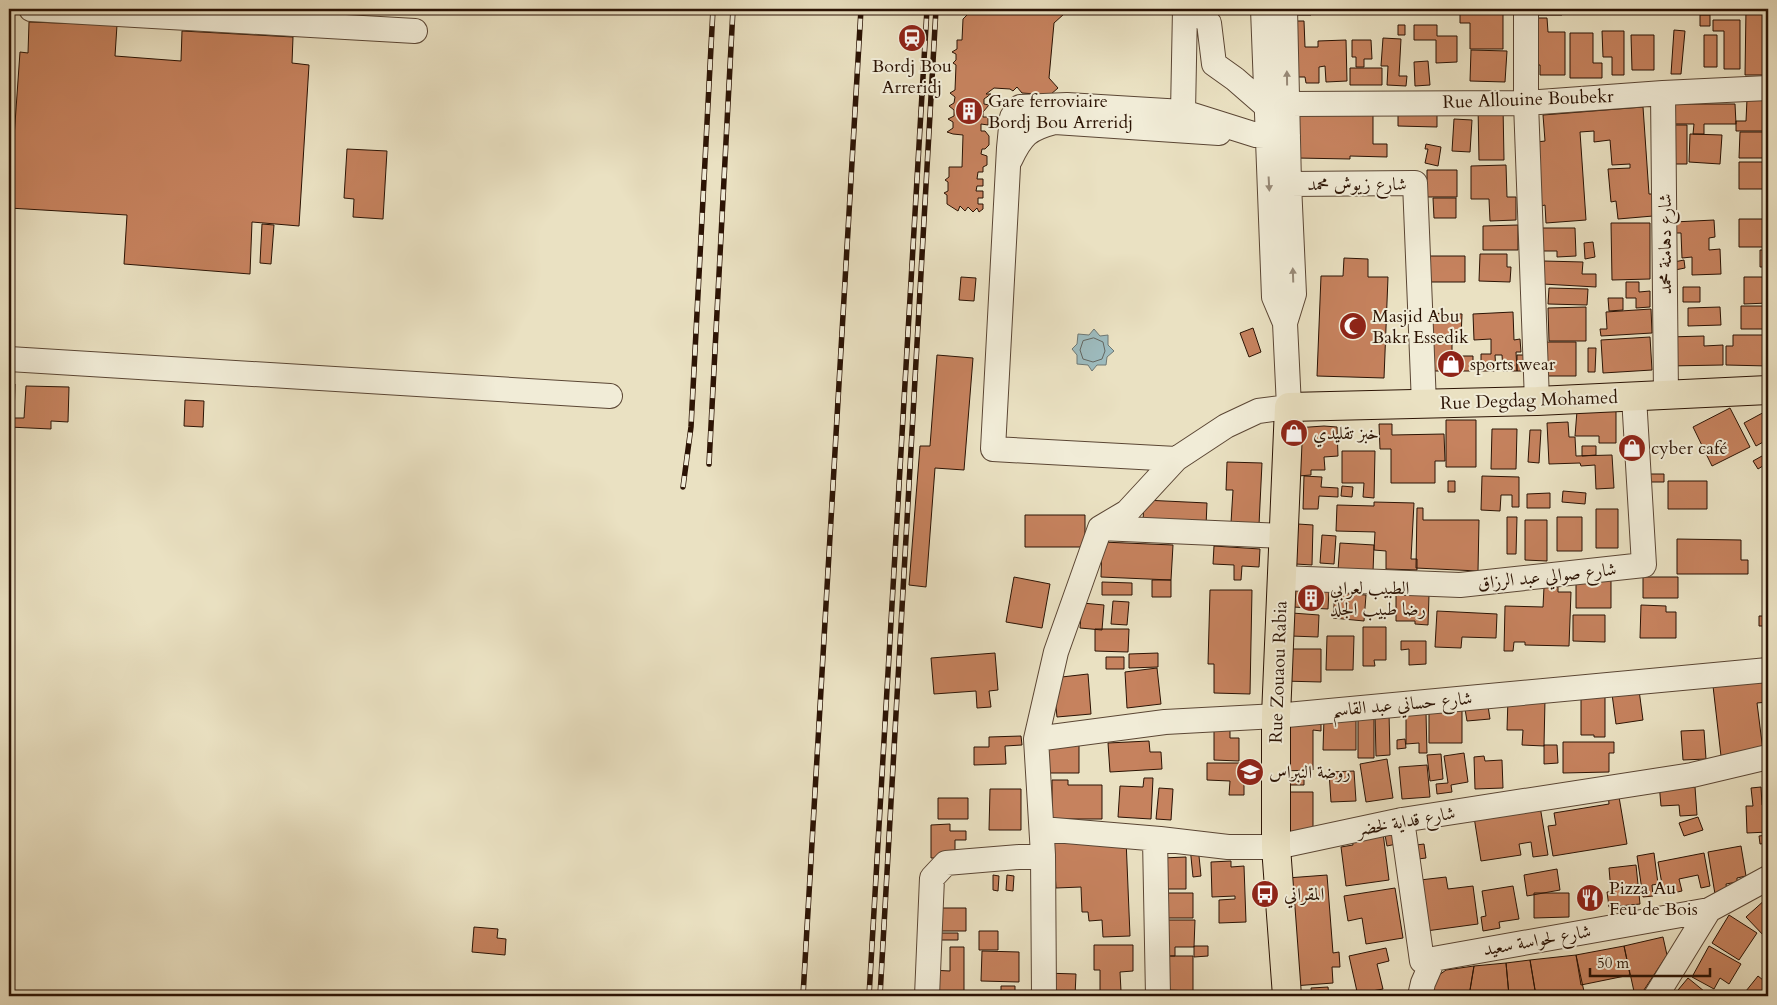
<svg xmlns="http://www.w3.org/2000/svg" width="1777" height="1005" viewBox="0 0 1777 1005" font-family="Cardo,Amiri,serif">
	<rect width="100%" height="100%" fill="#eae1c2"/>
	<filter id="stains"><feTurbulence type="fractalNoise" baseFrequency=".004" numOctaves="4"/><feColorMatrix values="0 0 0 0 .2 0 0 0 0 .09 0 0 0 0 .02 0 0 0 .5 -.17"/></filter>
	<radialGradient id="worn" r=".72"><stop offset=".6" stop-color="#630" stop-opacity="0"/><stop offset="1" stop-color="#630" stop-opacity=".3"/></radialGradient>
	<path fill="#9dbbbe" stroke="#6f7874" d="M1094,329l6,7 8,-1v10l6,6 -7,6 -1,8h-9l-5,6 -4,-6 -11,-1v-9l-5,-6 5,-5 1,-10 11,1z"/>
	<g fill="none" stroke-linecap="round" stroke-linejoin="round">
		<path stroke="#646761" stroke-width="1" d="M1094,338l9,4 2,9 -3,8 -9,3 -10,-3 -3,-9 3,-9z"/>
	</g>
	<path fill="#c6825e" stroke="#2b1304" d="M973,9h91v5l-10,9 -5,55 9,10 -8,7 -28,-2 -5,-6 -4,4 -3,-2 -16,-1 -8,6h5l-7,5v5l5,1 -6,7v5h5v8l-7,-1v7h4l4,5v9l-4,4h-3l-1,5 6,2v9l-4,2v5h-5l-1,7h6v7h-6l-1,5h7v7h-5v6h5v5l-4,3 -2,-4 -4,4 -5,-5 -3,4 -5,-5 -2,5 -11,-7v-9l-3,-2 4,-2v-9l-3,-2 4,-3v-10h13l1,-32 -10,-1 -6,-2 6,-4v-6l-5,-3 6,-3v-6l-5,-4 5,-3 1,-6 -5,-4 5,-3 1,-25 -3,-2 3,-3v-6l-4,-2 5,-3v-9h5l1,-21z
		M1290,9h21v6h-21z
		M1382,9h29v4l-29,1z
		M1460,9h43v40h-33v-26h-10z
		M1533,9h29v6h-29z
		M1746,9h22l-1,66h-22z
		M1700,15h10v11h-10z
		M1534,18h13l1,14h17v43h-25v-10h-6z
		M1713,20h27v49h-16v-38h-11z
		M1288,21h16l1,26h13v-6l28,-1 1,41 -21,1 -1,-16 -6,1v16h-13l-1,-6h-15z
		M29,22l88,3 -2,31 66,5 1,-30 111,6 -1,26 17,2 -10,161 -47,-4 -2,52 -126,-10 3,-49 -118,-7v-56h4l7,-100 8,1z
		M1398,25h7v10h-7z
		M1414,25h23v11h20v26l-21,1v-23h-22z
		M1674,30l11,1 -4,43h-10z
		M1602,31h22v44h-12v-18h-9z
		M1570,33h23v30h9v15h-32z
		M1631,35h23v35h-22z
		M1704,35h13v32h-13z
		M1383,38l18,1 -2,37h8l-1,10 -19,-1 1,-19h-7z
		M1352,40h19l1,19h-8v8h-8v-10h-4z
		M1471,50l36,1 -2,31 -35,-1z
		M1428,61l2,24 -15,1 -1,-24z
		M1350,68h32v17h-32z
		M1747,99h21v32h-32v-10h10z
		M1673,104h62l1,20h-32v10h-11l1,-10h-21z
		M1373,106v38h14v13l-37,-1v3l-53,-1v-51z
		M1478,106h25l1,54h-25z
		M1643,107l6,87h3l1,22 -35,3 -2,-18 -5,1 -3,-33 22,-1v-4l-18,1 -2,-25 -16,2v-11l-14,1 6,88 -40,3 -1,-18 -4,1 -4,-64 8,-1 -2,-26z
		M1398,108h39v19l-39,-1z
		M1454,119l18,1 -2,32 -18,-1z
		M1672,125h15v39h-15z
		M1740,132h28v26h-29z
		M1690,134l32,1 -2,29 -31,-2z
		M1426,144l15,3 -3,19 -13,-3 3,-14h-3z
		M347,149l40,2 -4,68 -30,-2 1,-18 -10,-1z
		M1739,162h29v27h-29z
		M1506,165l1,32h9v23l-26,1 -1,-22h-18v-33z
		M1427,170h30v27h-31l-10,-17h11z
		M1433,198h23v20h-22z
		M1739,219h29v28h-29z
		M1714,220l1,17 -6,1v12l11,-1 1,25 -29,1v-18l-10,1 -1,-25h-7v-11z
		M1611,223h39v56l-38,1z
		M262,224l12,1 -3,39 -11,-1z
		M1518,225v25h-35v-24z
		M1540,228h35l1,28 -19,1v-6h-17z
		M1593,242l2,15 -10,2 -1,-16z
		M1760,250h8v17h-8z
		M1480,254h27v13h4l-1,15 -31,-1z
		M1426,256h39v26h-39z
		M1344,258l24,1v18h20l-4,101 -67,-2 4,-100h22z
		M1684,260l1,8 -10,2 -1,-8z
		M1544,261l39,1 -1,12h14v13l-53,-3z
		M961,277l15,1 -2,23 -15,-1z
		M1744,277h24v26l-24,1z
		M1626,282h13v10l11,-1v16l-14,1v-10h-10z
		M1683,287h17v15h-17z
		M1549,288l39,1 -1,16 -39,-1z
		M1608,298h15v12l-14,1z
		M1741,306h27v23h-27z
		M1586,307v34h-37l-1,-33z
		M1720,307l1,18 -33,1v-18z
		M1651,309l1,24 -51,3 -1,-7h7l-1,-17z
		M1513,312l1,28 6,-1 1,13h-5l1,19h-14l-1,-16h-7l1,16h-15v-17h10v-15l-17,1 -1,-26z
		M1426,313l36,1 -1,24h-36z
		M1253,328l8,24 -12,5 -9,-24z
		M1733,335h35v31l-42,-1v-19h7z
		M1704,336v10l19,-1v20l-55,1v-29z
		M1650,337l2,33 -49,3 -2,-33z
		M1430,342h22v14h21v15h-43z
		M1543,342h33v34h-33z
		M1588,348h8l-1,24h-7z
		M937,355l36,3 -9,112 -29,-2 -9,119 -17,-2 11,-139h10z
		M1517,355h9l1,16h-10z
		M9,383l6,1 -1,34h10l2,-32 43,1 -1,35 -17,-1v8l-42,-2z
		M185,400l19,1 -1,26 -19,-1z
		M1730,408l20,39 -38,19 -19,-39z
		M1616,410v33h-17v-7h-24l2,-25z
		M1768,410v37l-3,-6 -9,5 -12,-23z
		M1446,420h30v47h-30z
		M1568,422l1,15h6l1,19 36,-1 2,33 -18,1 -1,-24 -14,1 -1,-3 -31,1 -2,-41z
		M1379,424h13v11l52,-1 1,27h-10v22h-44v-34h-11z
		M1324,426l13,1 1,29 -14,1 1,13h-14v5l-13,1 -3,-48z
		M1492,429h25l-1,40h-25z
		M1530,430h11l-2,33 -11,-1z
		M1582,446h14v9l-14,1z
		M1342,451h33l-1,47 -11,-1 1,-14h-22z
		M1762,456l4,8 -8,5 -5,-8z
		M1227,462l35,1 -3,62 -28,-2 2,-33h-7z
		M1650,474h14v8h-14z
		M1304,476l18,1 -1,10 17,1v9l-19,-1 -1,13h-15z
		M1482,476l37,1v30h-7v-12h-11l-1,16 -19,-1z
		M1448,481h7v11h-7z
		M1668,481h39v28h-39z
		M1342,486l11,1 -1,10 -11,-1z
		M1563,491l23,2 -1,11 -23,-2z
		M1550,493v15h-23v-14z
		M1144,500l63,3 -1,23 -63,-4z
		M1374,502l40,1 -3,56h6v11l-31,-1v-18l-12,-1 1,-18 -39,-1 1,-26 37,1z
		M1417,508h6v12h56l-1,51 -62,-3z
		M1596,509h22v39h-22z
		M1025,515h60v32h-60z
		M1507,517h10l-1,37h-9z
		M1557,517h25v34h-25z
		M1525,520h22v41l-22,-1z
		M1298,524l15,1 -1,40 -16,-1z
		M1322,535l14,1 -2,28 -14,-1z
		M1677,539l64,1v20h7v14h-71z
		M1102,542l71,3 -2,35 -70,-3z
		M1340,543l34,2 -1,27 -35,-2z
		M1214,546l46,3 -1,18 -17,-1 -1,14h-7v-15l-21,-1z
		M1014,577l36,7 -8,44 -36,-6z
		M1643,577h35v21h-35z
		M1152,580h19v17h-19z
		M1576,580h35v28h-35z
		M1102,582l30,1v12h-30z
		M1544,587h14v5h13l-2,54 -44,-1v-3h-11l-1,9h-9l1,-45 38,1z
		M1294,588l35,2 -1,19 -35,-2z
		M1210,590h42l-2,104 -36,-1v-29h-6z
		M1335,593l31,2 -2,26 -31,-3z
		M1396,595h33l-1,30 -13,-1v-3h-19z
		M1113,601l16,1 -2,23 -16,-1z
		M1082,603l22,2 -2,25 -22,-2z
		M1641,605l25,1v6h10v26h-36z
		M1437,611l60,3 -1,24 -34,-1 -1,11 -26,-1z
		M1292,613l27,2 -1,22 -27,-1z
		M1573,615h32v27l-32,-1z
		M1759,616h9v10h-9z
		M1363,627h23v33h-12l1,6h-12z
		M1095,629h34l-1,23 -33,-1z
		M1327,636h27l-1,34h-27z
		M1401,641h25v23l-17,1v-16l-8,1z
		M1282,649h39v33l-39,-1z
		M995,653l3,37 -9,1 2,16 -14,1 -1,-17 -42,3 -3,-36z
		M1158,653v14l-29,1v-14z
		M1106,657h18v12h-18z
		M1157,668l4,36 -34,4 -2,-36z
		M1088,674l3,40 -34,3 -4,-39z
		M1768,675v27l-11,1 6,48 -42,5 -8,-70z
		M1639,690l4,30 -27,4 -4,-30z
		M1581,691h24v46h-11v-2h-13z
		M1508,698l37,1 -1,47 -22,-1 1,-15h-16z
		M1488,706l2,13 -23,2 -2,-12z
		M1429,710h33v33h-33z
		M1389,713l1,42 -14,1 -1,-42z
		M1406,713h20l1,40h-8v-10l-13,1z
		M1358,717h16v41h-16z
		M1324,718h32v32h-33z
		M1283,724h38v7l-8,-1v40l-31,1z
		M1214,727h16v11h9v23l-25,-1z
		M1704,730l2,29 -23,1 -2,-29z
		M1021,736l1,9 -17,1 1,18 -32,1v-18h15v-10z
		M1405,739l1,9 -9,1v-9z
		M1149,741l1,11h11l1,17 -52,3 -2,-29z
		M1563,742h51v11h-5v19l-46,1z
		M1079,745v28h-35l-1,-27z
		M1544,745h13l1,18 -14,1z
		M1464,753l4,29 -17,3 1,7 -15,2 -1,-10 12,-1 -4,-27z
		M1441,754l2,25 -13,2 -3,-26z
		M1484,756l1,5 17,-1 1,28 -28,1 -1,-32z
		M1387,759l6,39 -27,4 -6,-38z
		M1207,763h37v32h-15l1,-14 -23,-1z
		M1427,765l3,32 -28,2 -3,-32z
		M1354,771l2,30 -25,1 -2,-30z
		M1304,777v8h-18v-7z
		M1144,778h9l-2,41 -33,-2 2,-31 23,1z
		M1052,780h16v5h34v34h-50z
		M1685,781v7l10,-1 2,28 -17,1 -1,-11 -18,1 -2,-23z
		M1761,787l1,18h6v27l-21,1 -1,-27h7l-2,-18z
		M1159,788l14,1 -2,31 -15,-1z
		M990,789h31v41h-32z
		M1618,791l9,53 -74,12 -5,-30 8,-1 -2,-12 55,-9 -1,-11z
		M1286,792h27v41h-28z
		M938,798h30v21h-30z
		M1540,806l8,49 -15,2 -2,-15 -12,2 2,11 -40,6 -7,-44z
		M1698,817l5,13 -19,6 -5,-13z
		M950,824v7h16v9h-11v18h-24v-33z
		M1399,832l2,11 -14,3 -2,-11z
		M1383,833l6,47 -43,6 -5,-39 12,-2 -1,-8z
		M1768,835v8l-8,1 -1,-8z
		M1126,839l4,97 -27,1 -1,-17 -13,1 -1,-9h-6l-1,-25 -25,1 -3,-46z
		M1424,844l2,14 -8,1 -2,-14z
		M1198,846l3,30 -8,1 -3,-30z
		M1741,846l5,30 -9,2v4l-11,2 1,8 -12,2 -7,-42z
		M1654,853l4,31 -6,1 1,11 -10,1 -6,-41z
		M1704,853l6,33 -9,2 -3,-13 -19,4 3,12 -18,4 -6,-33z
		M1186,857v32h-23l-1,-31z
		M1231,861v6l13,-1 2,56 -27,1v-23l16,-1v-3l-23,1 -1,-35z
		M1636,865l4,39 -31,3 -2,-15h4l-2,-24z
		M1557,869l3,21 -33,6 -3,-21z
		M993,875l6,1 -1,15 -5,-1z
		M1007,875l7,1 -1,15 -7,-1z
		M1327,875l6,78 6,-1 1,15h-8l1,16 -40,3 -6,-108z
		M1446,877l2,12 25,-3 5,38 -52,7 -6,-51z
		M1513,886l6,33 -20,3 1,6 -17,3 -2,-14 5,-1 -4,-25z
		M1395,888l8,50 -37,6 -4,-26 -14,3 -4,-25z
		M1161,893h32v25h-32z
		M1534,893h35v24l-35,1z
		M1767,898l1,37 -3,2 -19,-20z
		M937,908h29v23h-29z
		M1729,915l28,18 -18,27 -27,-17z
		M1158,920h37l-1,27h-19v9h-17z
		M474,927l24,2 -1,9 9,1 -1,16 -33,-3z
		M979,931h19v19h-19z
		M941,933h17v7h-17z
		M1663,937l4,18 -27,41h-5l-11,-50z
		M1094,945h39v26l-13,1 1,19h-21v-21h-6z
		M1194,946h14v10l-14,1z
		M1624,946l6,29 -49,10 -5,-30z
		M1709,946l32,18 -12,20 -9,-6 -6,11 -22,-12z
		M950,947h14v49h-25v-8h-9v-18l20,1z
		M1386,948l3,13 -12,3 6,25 -11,2 2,5h-16l-9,-40z
		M982,951l37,1v30l-38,-1z
		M1576,955l9,41h-49l-6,-36z
		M1167,956h26v35l-29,-1z
		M1530,960l6,36h-27l-3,-33z
		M1506,963l3,32 -40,1 5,-30z
		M1474,966l-5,30h-44l6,-15 15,-11z
		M1044,973l32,1 -1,22h-32z
		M1758,976l10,8v12h-26z
		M1688,978l22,18h-37z
		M1001,986h14v10h-14z
		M1328,987l1,9h-17l-1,-8z
		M1187,991h13v5h-13z"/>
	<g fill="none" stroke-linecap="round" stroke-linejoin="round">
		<g stroke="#5b4634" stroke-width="26">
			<path id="minor" d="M31,9l384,22
				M1194,9l15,14 5,41 21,15 31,27 21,-2 239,-1 137,-10 105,-5
				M1263,9l11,288 11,26
				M1526,9v94l11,298
				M1663,93l3,302
				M1183,112l2,-103
				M1010,160c12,-25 18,-31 45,-38l164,11
				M1289,184l126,-1 9,221
				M9,359l601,37
				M1176,459l-183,-10 16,-301 3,-31 8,-10 47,-2 116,7 73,23 32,1
				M1100,528l27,-16 49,-53 50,-33 32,-15 31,-4 -4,-84 9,-29 -5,-110 -4,-175
				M1281,578l179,7 184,-20 -10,-168
				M1036,739l129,-17 111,-6 492,-46
				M1402,820l20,141
				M1042,829l118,10 68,8h48l126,-27 290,-45 76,-18
				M1155,839l3,157
				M927,996l5,-118 14,-15 97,-8
				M1044,996l-1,-141 -7,-116 20,-87 44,-124 183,8
				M1420,996l3,-13 7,-16 -8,-6 287,-51 59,-32
				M1656,996l53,-86"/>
		</g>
		<g stroke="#2b1304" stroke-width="30">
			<path id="major" d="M1287,996l-11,-149v-131l13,-309 248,-6 231,-11"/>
		</g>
		<use href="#minor" stroke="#f1ecd7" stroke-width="24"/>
		<use href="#major" stroke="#eae1c2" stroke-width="28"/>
		<g stroke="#2b1304" stroke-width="5.5">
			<path id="rail" d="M709,464l24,-455
				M683,487l8,-60 22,-418
				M803,996l58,-987
				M869,996l58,-987
				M880,996l56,-987"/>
		</g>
		<use href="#rail" stroke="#f1ecd7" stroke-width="4" stroke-dasharray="11" stroke-linecap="butt"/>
	</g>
	<defs><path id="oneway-solid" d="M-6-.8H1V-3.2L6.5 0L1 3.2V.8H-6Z" transform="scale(1.25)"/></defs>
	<g fill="#988a78">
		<use href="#oneway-solid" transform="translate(1287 78) rotate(-91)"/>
		<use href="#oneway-solid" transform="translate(1269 184) rotate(87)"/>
		<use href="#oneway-solid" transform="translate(1293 275) rotate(-92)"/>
	</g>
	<defs>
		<g id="station-disc" transform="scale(1.4375)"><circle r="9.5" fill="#8f2418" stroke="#f1ecd7"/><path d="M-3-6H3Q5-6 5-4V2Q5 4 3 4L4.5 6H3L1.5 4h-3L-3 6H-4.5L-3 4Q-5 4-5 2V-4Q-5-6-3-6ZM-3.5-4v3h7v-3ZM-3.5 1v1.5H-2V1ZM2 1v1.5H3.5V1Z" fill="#fff"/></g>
		<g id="building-disc" transform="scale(1.4375)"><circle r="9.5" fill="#8f2418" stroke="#f1ecd7"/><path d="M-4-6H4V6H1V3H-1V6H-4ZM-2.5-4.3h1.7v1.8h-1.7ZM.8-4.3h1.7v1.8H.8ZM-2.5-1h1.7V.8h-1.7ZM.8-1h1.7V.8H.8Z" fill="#fff"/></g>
		<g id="mosque-disc" transform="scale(1.4375)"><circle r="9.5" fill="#8f2418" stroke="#f1ecd7"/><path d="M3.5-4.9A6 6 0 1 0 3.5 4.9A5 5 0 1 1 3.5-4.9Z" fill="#fff"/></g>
		<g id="shop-disc" transform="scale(1.4375)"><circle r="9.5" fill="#8f2418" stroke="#f1ecd7"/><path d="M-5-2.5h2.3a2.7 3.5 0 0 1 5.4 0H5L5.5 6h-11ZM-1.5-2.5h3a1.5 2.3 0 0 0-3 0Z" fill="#fff"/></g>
		<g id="school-disc" transform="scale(1.4375)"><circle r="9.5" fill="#8f2418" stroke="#f1ecd7"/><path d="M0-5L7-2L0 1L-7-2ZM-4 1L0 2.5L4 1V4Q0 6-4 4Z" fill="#fff"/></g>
		<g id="bus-disc" transform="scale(1.4375)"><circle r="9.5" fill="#8f2418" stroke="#f1ecd7"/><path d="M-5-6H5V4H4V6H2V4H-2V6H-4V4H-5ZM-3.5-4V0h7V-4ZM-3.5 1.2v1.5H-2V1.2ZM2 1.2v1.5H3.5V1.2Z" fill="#fff"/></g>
		<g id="restaurant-disc" transform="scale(1.4375)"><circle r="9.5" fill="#8f2418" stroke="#f1ecd7"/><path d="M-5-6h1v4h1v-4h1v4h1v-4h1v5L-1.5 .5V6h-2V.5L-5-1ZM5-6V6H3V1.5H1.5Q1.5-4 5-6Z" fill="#fff"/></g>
	</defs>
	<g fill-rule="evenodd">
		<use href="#station-disc" x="912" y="38"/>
		<use href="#building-disc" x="969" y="111"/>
		<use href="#mosque-disc" x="1353" y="326"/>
		<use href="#shop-disc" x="1451" y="364"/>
		<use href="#shop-disc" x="1294" y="433"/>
		<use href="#shop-disc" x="1632" y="448"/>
		<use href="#building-disc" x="1311" y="598"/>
		<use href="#school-disc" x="1250" y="772"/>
		<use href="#bus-disc" x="1265" y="894"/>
		<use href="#restaurant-disc" x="1590" y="898"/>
	</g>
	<g text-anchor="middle" stroke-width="4" stroke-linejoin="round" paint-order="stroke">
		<g font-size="18" fill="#2b1304" stroke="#f1ecd7" text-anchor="start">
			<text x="912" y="72" text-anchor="middle">Bordj Bou<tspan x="912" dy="21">Arreridj</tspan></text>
			<text x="988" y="107">Gare ferroviaire<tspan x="988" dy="21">Bordj Bou Arreridj</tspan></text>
			<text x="1372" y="322">Masjid Abu<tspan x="1372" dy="21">Bakr Essedik</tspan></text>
			<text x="1470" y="370">sports wear</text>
			<text x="1313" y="439">خبز تقليدي</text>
			<text x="1651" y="454">cyber café</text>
			<text x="1330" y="594">الطبيب لعرابي<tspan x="1330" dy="21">رضا طبيب الجلد</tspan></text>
			<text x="1269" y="778">روضة النبراس</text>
			<text x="1609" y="894">Pizza Au<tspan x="1609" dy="21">Feu de Bois</tspan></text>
			<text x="1284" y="900">المقراني</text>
		</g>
		<g font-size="18" fill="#2b1304" stroke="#f1ecd7">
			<text transform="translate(1528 99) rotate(-2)" y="6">Rue Allouine Boubekr</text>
			<text x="1357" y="190">شارع زيوش محمد</text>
			<text transform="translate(1665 244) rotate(-90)" y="6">شارع دهامنة محمد</text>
			<text transform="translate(1529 400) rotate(-2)" y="6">Rue Degdag Mohamed</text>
			<text transform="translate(1547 576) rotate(-6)" y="6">شارع صوالي عبد الرزاق</text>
			<text transform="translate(1278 672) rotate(-88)" y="6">Rue Zouaou Rabia</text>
			<text transform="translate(1402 704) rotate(-5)" y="6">شارع حساني عبد القاسم</text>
			<text transform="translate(1406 821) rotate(-10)" y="6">شارع قداية لخضر</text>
			<text transform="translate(1537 940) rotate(-10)" y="6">شارع لحواسة سعيد</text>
		</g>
	</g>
	<rect width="1777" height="1005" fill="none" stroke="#eae1c2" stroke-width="30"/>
	<rect x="10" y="10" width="1757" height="985" fill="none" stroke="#2b1304" stroke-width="2.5"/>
	<rect x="15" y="15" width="1747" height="975" fill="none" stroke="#2b1304"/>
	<path d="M1590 968v8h120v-8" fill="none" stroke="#2b1304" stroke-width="2.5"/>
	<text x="1597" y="968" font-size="15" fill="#2b1304" stroke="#f1ecd7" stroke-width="4" paint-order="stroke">50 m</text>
	<rect width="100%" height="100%" filter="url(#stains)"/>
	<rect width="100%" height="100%" fill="url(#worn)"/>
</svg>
